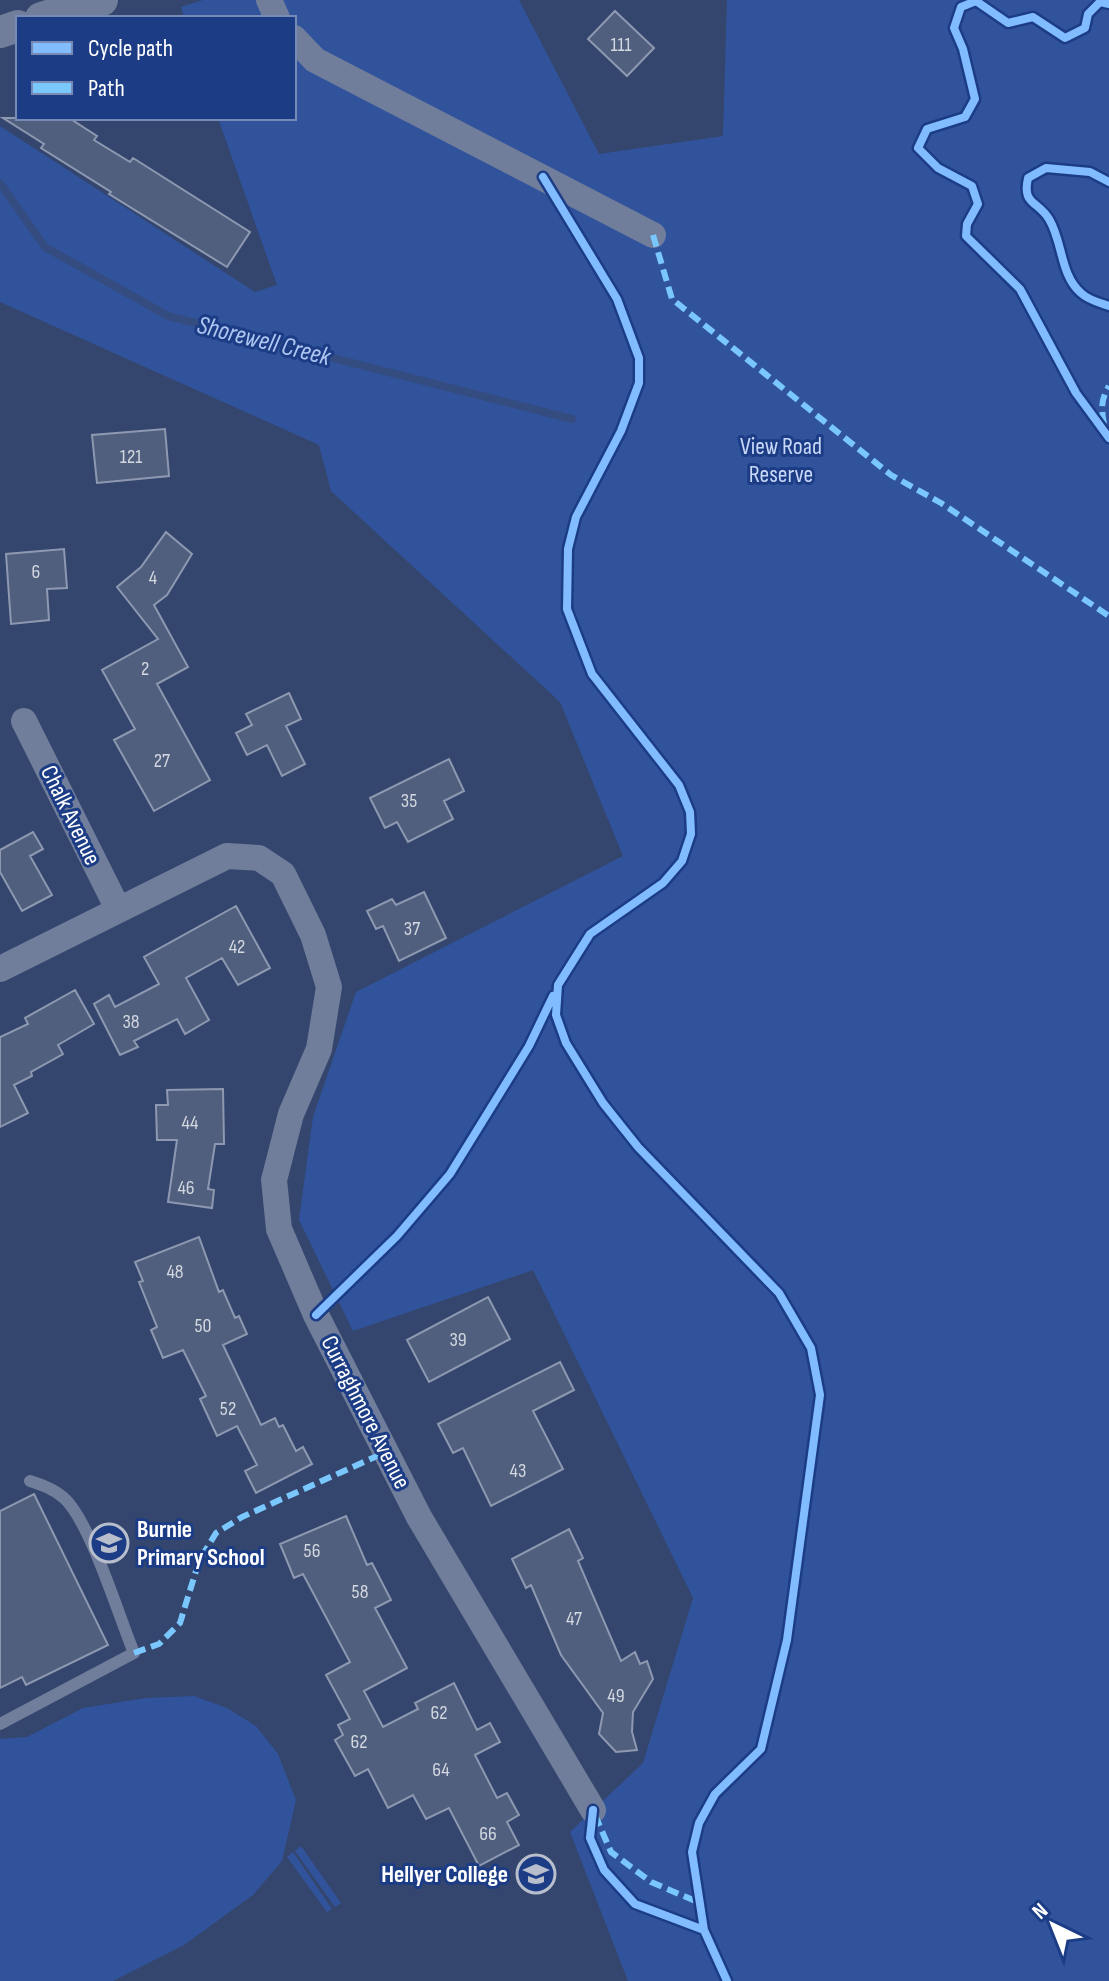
<svg xmlns="http://www.w3.org/2000/svg" width="1109" height="1981" viewBox="0 0 1109 1981" font-family="'Sofia Sans Condensed',sans-serif">
	<rect width="100%" height="100%" fill="#34466d"/>
	<path fill="#31539c" d="M203,0h316l80,154 124,-18 4,-136h382v1981h-481l-58,-149 73,-69 50,-165 -160,-328 -180,61 -54,-111 14,-103 43,-125 267,-136 -63,-154 -229,-211 -12,-46 -319,-143v-176l255,166 22,-7 -59,-167h76v-100h-110l-3,-11z
		M194,1696l33,12 29,18 22,28 18,46 -14,61 -29,34 -69,50 -71,36h-113v-242l27,-2 56,-29 63,-10z
		M301,1846l40,57 -6,4 -40,-56z
		M293,1852l39,57 -5,3 -40,-55z"/>
	<g fill="none" stroke-linecap="round" stroke-linejoin="round">
		<path stroke="#354c80" stroke-width="8" d="M0,183l45,64 123,69 404,103"/>
	</g>
	<path fill="#505f7e" stroke="#8e99b1" stroke-width="2" d="M615,11l39,37 -27,28 -39,-37z
		M3,118h66l28,18 -3,4 36,22 3,-4 117,74 -23,35 -118,-73 2,-2 -70,-44 3,-4z
		M165,429l4,47 -72,7 -5,-48z
		M166,532l26,22 -25,41 -13,10 34,62 -31,17 53,96 -56,31 -40,-71 21,-11 -33,-59 56,-31 -41,-52 24,-20z
		M64,549l3,39 -20,1 2,31 -38,4 -5,-70z
		M289,693l12,26 -15,7 19,38 -23,12 -15,-31 -20,10 -11,-22 16,-8 -6,-11z
		M449,759l15,32 -20,10 9,18 -45,23 -11,-20 -12,6 -15,-30z
		M33,832l10,17 -13,7 22,39 -30,16 -22,-39v-22z
		M424,892l22,46 -47,23 -16,-35 -7,3 -9,-18 25,-12 4,6z
		M236,906l34,62 -32,17 -16,-27 -36,20 23,42 -24,14 -8,-15 -43,22 4,6 -18,8 -26,-51 15,-9 6,12 44,-23 -15,-27z
		M75,990l19,34 -36,21 5,9 -32,18 1,4 -18,9 14,28 -28,14v-90l28,-13 -3,-6z
		M223,1089l1,55h-9l-7,45 6,1 -2,18 -44,-6 9,-62h-20l-1,-35h12l-1,-15z
		M199,1237l20,55 4,-2 12,28 4,-2 8,18 -24,11 38,80 14,-7 4,9 4,-2 13,26 7,-4 9,17 -56,29 -11,-22 12,-6 -20,-39 -20,10 -17,-37 6,-3 -23,-46 -20,8 -12,-28 6,-3 -18,-45 4,-1 -8,-19z
		M488,1297l22,42 -81,43 -22,-42z
		M560,1362l14,28 -41,21 30,58 -72,37 -28,-58 -10,5 -15,-29z
		M34,1494l74,151 -82,40 -4,-8 -22,11v-177z
		M346,1516l21,49 5,-2 19,37 -16,8 32,60 -43,23 19,36 35,-18 -3,-6 39,-20 23,47 13,-7 10,19 -25,13 22,43 10,-5 12,22 -12,7 12,23 -40,21 -30,-58 -23,11 -13,-24 -25,13 -20,-39 -13,7 -20,-36 8,-5 -5,-10 12,-6 -24,-44 24,-13 -47,-88 -9,4 -14,-34z
		M569,1529l14,29 -5,3 43,100 14,-9 5,12 7,-3 6,18 -20,33 -1,20 5,18 -21,2 -17,-18 4,-21 -42,-58 -30,-70 -5,3 -14,-29z"/>
	<g fill="none" stroke-linecap="round" stroke-linejoin="round">
		<path stroke="#707d9b" stroke-width="12" d="M0,1724l134,-71c-15,-36 -44,-132 -70,-155 -10,-9 -22,-13 -34,-17"/>
		<path stroke="#707d9b" stroke-width="26" d="M269,0l8,18
			M294,38l21,22 338,175
			M24,721l94,188
			M0,969l227,-113 32,2 24,16 30,61 16,52 -10,62 -28,65 -17,66 5,49 37,86 103,202 174,293"/>
		<path stroke="#707d9b" stroke-width="32" d="M41,18l61,-18
			M0,32l18,-6"/>
		<path stroke="#7ac7fe" stroke-width="6" stroke-dasharray="12 6" stroke-linecap="butt" d="M653,235l19,64 219,176 50,28 168,113
			M1104,424c-3,-15 -3,-25 5,-38
			M134,1653l25,-9 21,-21 19,-62 17,-28 26,-16 144,-65
			M595,1815l16,37 40,30 49,21"/>
		<g stroke="#1c3d85" stroke-width="13">
			<path id="cycleway" d="M1109,4l-9,-2 -12,12 -3,14 -20,10 -32,-21 -25,6 -32,-22 -15,6 -7,21 9,21 12,50 -10,18 -38,12 -9,19 20,20 34,18 6,18 -11,20 -1,12 54,53 56,104 33,45
				M543,177l74,122 22,59v25l-18,48 -45,86 -8,32 -1,60 25,65 87,111 11,27 1,22 -9,27 -19,22 -73,51 -32,51 -2,30 10,28 37,60 35,44 141,146 32,55 9,47 -33,245 -26,109 -46,45 -16,29 -7,29 12,78 23,51
				M1109,182l-19,-10 -44,-4 -18,10c-6,27 9,22 21,41 14,23 11,56 32,74 7,7 19,10 28,13
				M316,1315l81,-79 53,-62 79,-128 24,-50
				M593,1810l-3,28 14,32 31,34 69,26"/>
		</g>
		<use href="#cycleway" stroke="#80bcff" stroke-width="8"/>
	</g>
	<defs>
		<g id="school-ring" transform="scale(2)"><circle r="9.5" fill="#1c3d85" stroke="#b8becc" stroke-width="1.5"/><path d="M0-5L7-2L0 1L-7-2ZM-4 1L0 2.5L4 1V4Q0 6-4 4Z" fill="#b8becc"/></g>
		<g id="university-ring" transform="scale(2)"><circle r="9.5" fill="#1c3d85" stroke="#b8becc" stroke-width="1.5"/><path d="M0-5L7-2L0 1L-7-2ZM-4 1L0 2.5L4 1V4Q0 6-4 4Z" fill="#b8becc"/></g>
	</defs>
	<g fill-rule="evenodd">
		<use href="#school-ring" x="109" y="1543"/>
		<use href="#university-ring" x="536" y="1874"/>
	</g>
	<g text-anchor="middle" stroke-width="6" stroke-linejoin="round" paint-order="stroke">
		<g font-size="20" fill="#d3d7df">
			<text x="621" y="51">111</text>
			<text x="131" y="463">121</text>
			<text x="36" y="578">6</text>
			<text x="153" y="584">4</text>
			<text x="145" y="675">2</text>
			<text x="162" y="767">27</text>
			<text x="409" y="807">35</text>
			<text x="412" y="935">37</text>
			<text x="237" y="953">42</text>
			<text x="131" y="1028">38</text>
			<text x="190" y="1129">44</text>
			<text x="186" y="1194">46</text>
			<text x="175" y="1278">48</text>
			<text x="203" y="1332">50</text>
			<text x="458" y="1346">39</text>
			<text x="228" y="1415">52</text>
			<text x="518" y="1477">43</text>
			<text x="312" y="1557">56</text>
			<text x="360" y="1598">58</text>
			<text x="574" y="1625">47</text>
			<text x="616" y="1702">49</text>
			<text x="439" y="1719">62</text>
			<text x="359" y="1748">62</text>
			<text x="441" y="1776">64</text>
			<text x="488" y="1840">66</text>
		</g>
		<g font-size="24" fill="#c8d8f8" stroke="#1c3d85">
			<text x="781" y="454">View Road<tspan x="781" dy="28">Reserve</tspan></text>
		</g>
		<g font-size="24" fill="#fff" stroke="#1c3d85">
			<text transform="translate(71 815) rotate(64)" y="8">Chalk Avenue</text>
			<text transform="translate(366 1412) rotate(63)" y="8">Curraghmore Avenue</text>
		</g>
		<g font-size="24" font-weight="bold" fill="#fff" stroke="#1c3d85" text-anchor="start">
			<text x="137" y="1537">Burnie<tspan x="137" dy="28">Primary School</tspan></text>
			<text x="508" y="1882" text-anchor="end">Hellyer College</text>
		</g>
		<g font-size="26" font-style="italic" fill="#afc6f2" stroke="#1c3d85">
			<text transform="translate(264 340) rotate(14)" y="9">Shorewell Creek</text>
		</g>
	</g>
	<rect x="16" y="16" width="280" height="104" fill="#1c3d85" stroke="#778bb6" stroke-width="2"/>
	<rect x="32" y="42" width="40" height="12" fill="#80bcff" stroke="#778bb6" stroke-width="2"/>
	<text x="88" y="56" font-size="24" fill="#ffffff">Cycle path</text>
	<rect x="32" y="82" width="40" height="12" fill="#7ac7fe" stroke="#778bb6" stroke-width="2"/>
	<text x="88" y="96" font-size="24" fill="#ffffff">Path</text>
	<g transform="translate(1053 1925) rotate(317)" stroke="#1c3d85" stroke-width="6" paint-order="stroke">
	<path d="M0-6L14 30L0 20L-14 30Z" fill="#ffffff"/>
	<text y="-12" font-size="22" font-weight="bold" text-anchor="middle" fill="#ffffff">N</text>
	</g>
</svg>
